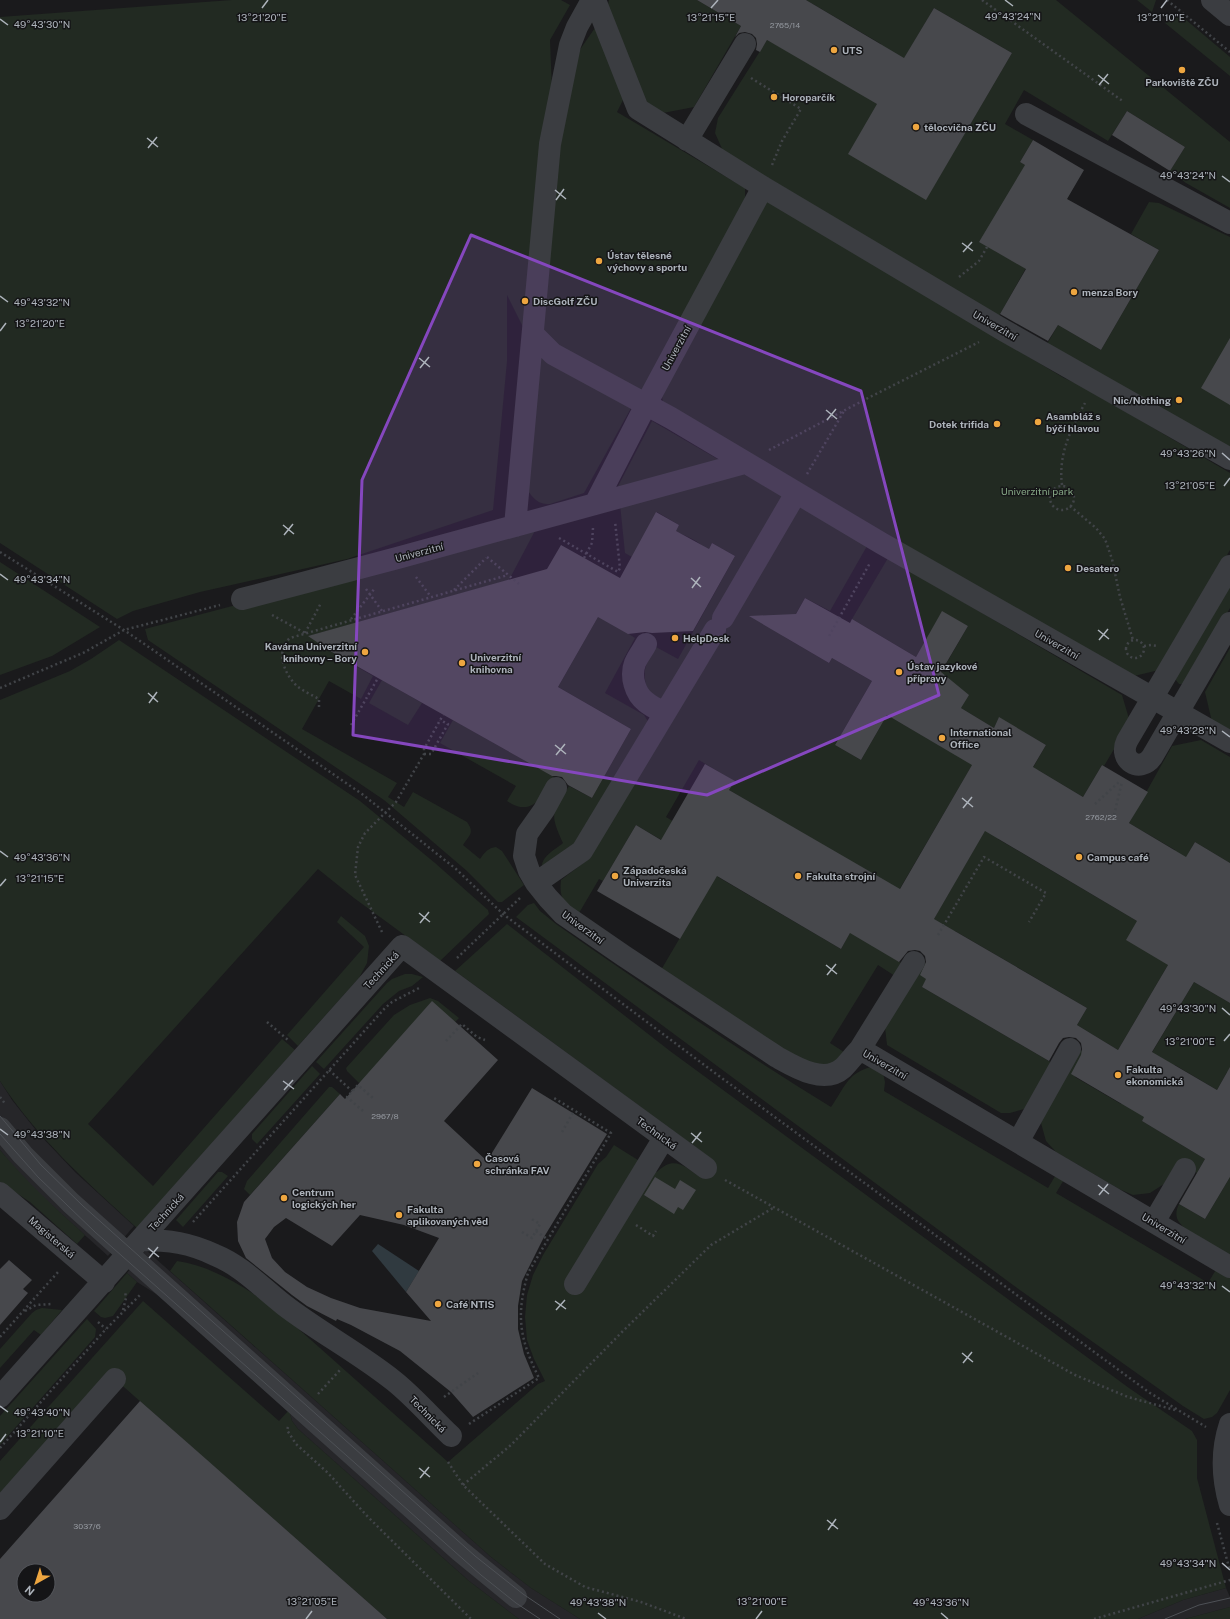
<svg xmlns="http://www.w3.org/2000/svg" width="1230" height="1619" viewBox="0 0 1230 1619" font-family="'Public Sans',sans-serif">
	<rect width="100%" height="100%" fill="#1a1a1c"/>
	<path fill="#262629" d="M0,1081l12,19 27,34 36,38 59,54 -26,30 -61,-55 -31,-31 -16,-20z
		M146,1250l345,307 40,31 49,31h-61l-50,-38 -171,-152 -6,-8 -3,-11 -125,-111 -27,-17 -10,-9z
		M1226,1588l4,9v10l-45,12h-47l45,-19z"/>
	<path fill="#222a22" d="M232,0h329l9,5 -20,35 2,50 45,-65 28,71 -8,16 128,76v17l-101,187 -3,-2 -57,103 -34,11c-11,1 -16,-5 -22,-13l8,-138 -29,-58v66l-14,149 -146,49 -147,33 -67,19 -16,8 -117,-76v-526z
		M609,0h88l44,26 -47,81 -31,6 -22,-12 -34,-92z
		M806,0h250l174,142v66l-44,-25 -16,-12 15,-24 -58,-36 -19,30 -84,-51 -19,34 28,16 -13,22 51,30 -7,12 -41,-1 -28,48 31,17 -27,48 -276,-165 -8,-18 3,-15 49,-78 112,60 47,99 86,-146 -78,-45 -32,54 -22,-14 1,-4z
		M1137,0h19l-4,12z
		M1179,14l51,43v19l-65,-53 5,-6z
		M761,197l303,181 18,8 148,87v77l-71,120 -29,7 -467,-275 -3,-17z
		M1149,202l10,1 71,34v212l-183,-105 11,-19 43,25 58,-100 -28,-16z
		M652,421l69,40 -106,31z
		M740,472l44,25 -119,202 -3,1 -15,-10c-5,-22 -2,-24 9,-43l22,12 57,-103 -23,-13 -4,8c-8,-9 -22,-16 -33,-19l4,-7 -22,-13 -25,45 -7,-4 -5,-49z
		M797,505l70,41 -37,65 -25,-13 -22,38 46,27 3,-5 40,23 -37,64 26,15 26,-45 64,37 6,-9 21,12 -83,142 4,3 -5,8 -22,-13 9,-16 -152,-89 5,-9 -35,-21 -33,57 33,20 -8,14 32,19 -5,7 123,72 19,-34 10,6 -10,17 43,26 -8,12 -17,-11 -48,78 17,11 -12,10 -11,3 -12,-1 -11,-4 -56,-36 -84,-56 57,-97 -82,-48 -33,56 -4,-2 -20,34c-16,-10 -20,-15 -18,-33l29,-22z
		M538,525l-29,55 -200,56 21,15 43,25 -12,23 -32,-18 -27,48 95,54 -9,14 16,10 9,-15 54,30c8,11 2,13 -4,23l17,14c5,-7 8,-11 16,-12l6,4 22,34 -22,17h-4l-31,-31 -83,-71 -236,-160 -3,-11z
		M888,558l234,137 8,27 -26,44 -2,-1 -19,32 -45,-27 -7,1 15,-26 -47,-27 -5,10 -63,-38 37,-64 -26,-14 -26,45 -64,-38z
		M0,562l100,65 -48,29 -52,19z
		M1230,581v27l-43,74 -4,2h-4l-4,-5z
		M599,615l36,23 -30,55 39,22 5,8 -72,125 -35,18c0,-10 14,-17 21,-23 -14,-31 -11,-29 6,-57l23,12 39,-69 -73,-42z
		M119,640l241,161 75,62 53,47 1,4 -49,47 -86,-63 -36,-29 -230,255 65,62 129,-147 13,11 -158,178c-50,-46 -100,-90 -137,-147v-381l70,-29 21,-12z
		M1230,648v84l-18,-10 -7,-30z
		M382,680l40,23 -14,22 -39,-22z
		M453,720l101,57c-12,19 -21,41 -47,24l9,-15 -76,-43z
		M1201,740l29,17v106l-35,-21 -20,35v-27l-46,-27 43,-77z
		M1010,787l-12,52 139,82 31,44 -50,85 -41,-25 10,-17 -132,-77 -6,10 -21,-12z
		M534,903l6,8 16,13c90,63 181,125 275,183 13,-18 16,-34 40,-40l12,6 2,9 -1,9 164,97 9,-15 8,5 -9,15 144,85 8,5 9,-15 13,8v114l-13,23 -5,4 -8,2 -21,-13 -170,-121 -497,-368 12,-12z
		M341,916l24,20 4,10 -2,17 -8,15 -61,68 -11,-11 77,-88 -27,-25z
		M507,924l163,127 459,337 63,43 5,9v38l29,110 -43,12 -45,19h-558l-49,-31 -40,-31 -321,-286 7,-10c36,5 68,27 98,47l173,154 90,-78 7,-3 -11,-22 -7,-19 -2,-23 2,-22 6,-20 10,-20 55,-91 8,-7 8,-12 43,27c17,-17 27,-6 43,5l13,-17 -258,-189z
		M921,961l12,7 -11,19 132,77 -30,45 -14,4h-9l-114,-68 -2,-18z
		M405,974h7l11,3 -11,9 -13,5 -16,13 -59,65 -8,-7 71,-79 5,-4z
		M1194,982l36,21v70l-3,-1 -10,18 -42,-25 -31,1z
		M430,998l8,3 21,17 -4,4 -96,61 -12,-12 -1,-3 48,-53 16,-10z
		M1077,1048l10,6 -12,23 46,27 33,-4 -12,21 63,38 -8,14 -20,-11 -13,22 -14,9 -17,2 -14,-6 -63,-37 -10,-11 -5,-18 4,-15z
		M312,1066l8,8 -63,70 -5,-5v-5z
		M329,1087h3l8,7 -90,101 -6,-6 3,-8z
		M0,1150c26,31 55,58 85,85l-8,9 -47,-42 -30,-20z
		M218,1172h4l6,4 -45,51 -7,-7z
		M1230,1177v78c-12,-7 -44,-22 -51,-33 -4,-6 -3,-12 0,-18l26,15z
		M127,1273l10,9 -24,34 -8,2 -4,-1 -7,-6z
		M143,1301l136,120 10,-11 3,11 6,8 171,152 50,38h-132l-279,-246 -108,122v-34z
		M42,1308l20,2 -21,25 -7,-5 -34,38v-19l32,-36 4,-3z
		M87,1319l9,10 -1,8 -95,108v-29z
		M1230,1607v12h-45z"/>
	<path fill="#303a40" d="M378,1244l41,27 -13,21 -34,-41z"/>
	<path fill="#47484c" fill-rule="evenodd" d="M697,0h109l98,58 30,-50 78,45 -86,147 -78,-46 29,-50 -110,-64 -7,12 -4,-2 1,-6 -1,-6 -4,-4 -7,-2 -6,1 -4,4 6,-11z
		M1127,111l58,36 -15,24 -58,-36z
		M1033,140l51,30 -17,29 92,51 -58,100 -43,-25 -10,16 -48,-27 26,-45 -47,-27 46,-77 -5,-3z
		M1230,338v67l-29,-17z
		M656,512l23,13 -3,6 33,18 3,-6 23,13 -42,75 -41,2 -7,-1 -17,2 -30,-17 -40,70 73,42 -39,69 -24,-13 -6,-8 -6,-1h-4l-222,-125 -22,-15 239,-67 14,-24 59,33z
		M805,598l45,25 2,-4 64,38 26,-46 26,15 -27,46 28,23 -8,13 33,20 5,-11 47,28 -13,22 50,30 19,-32 46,27 -19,31 57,34 9,-15 35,21v140l-36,-21 -42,70 65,38 13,-23v110l-25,42 -26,-15 26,-45 -63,-38 2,-4 -73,-43 10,-19 1,-6 -1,-6 -5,-5 -7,-1 -6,1 -4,5 -10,18 -127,-74 4,-8 -6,-4 6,-13 -1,-6 -5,-5 -5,-1 -7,1 -9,11 -49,-29 -9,16 -124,-73 -37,63 -83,-48 39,-66 25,15 44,-76 30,17 -6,9 171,99 72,-124 -85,-50 -26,45 -26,-15 37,-64 -40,-23 -3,5 -80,-47 47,-2zM985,831l152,90 -11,19 42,25 -50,85 -41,-25 10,-17 -153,-89z
		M432,1001l66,59 -54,61 43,40 45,-73 75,46 -63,103 -22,44 -4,25v23l6,25 10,24 -61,39 -22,-25 -51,-41 -49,-26 -14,-6 -1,2 -29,-15 -15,-11 -46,-37 -8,-17 -1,-19 7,-20 96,-108 5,5zM360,1215l44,10 35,13 -33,54 25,29 -71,-13 -29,-10 -24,-11 -22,-15 -13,-14 -7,-19 9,-12 12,-9 46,28z
		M655,1177l20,12 5,-9 16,10 -13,20 -5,-3 -4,7 -30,-19z
		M9,1260l23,20 -9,9 5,4 -28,32v-56z
		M140,1401l66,58 181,160h-387v-60zM24,1571h24v24h-24z"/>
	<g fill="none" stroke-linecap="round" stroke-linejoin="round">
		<path stroke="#414448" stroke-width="2.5" stroke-dasharray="2 3" stroke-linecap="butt" d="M982,0l142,102
			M1167,0l63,52
			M751,78l50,31 -19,32 -10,24
			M959,277l20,-16 8,-14
			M769,450l99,-52 111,-56
			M807,474l37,-63
			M1062,485c-4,-31 9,-56 23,-82
			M1050 498a12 12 0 1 1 24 0a12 12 0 1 1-24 0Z
			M1070,506l26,22 9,11 7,20 8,38 13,43
			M559,538l59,34 2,-4 -5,-47
			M0,552l124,78 238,164 94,75 47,45 216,162 431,317 56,34
			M487,557l32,27
			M584,558l8,-15 1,-15
			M416,577l15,20
			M366,589l16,22
			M454,590l32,-32
			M272,615l33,18
			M351,619l24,-31
			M305,633l16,-30
			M829,636l41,-73
			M1126 649a9 9 0 1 1 18 0a9 9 0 1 1-18 0Z
			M1144,646l7,-1 6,1
			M0,688l83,-35 41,-23 96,-25
			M319,707v-8c-7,-4 -16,-8 -22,-13 -13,-12 -22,-36 -7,-48l218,-63
			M351,725l27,-47
			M424,754h7l17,-30 -8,-4
			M1095,804l25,-23
			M1114,815l8,-33
			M382,932l-27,-57 3,-28 7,-14 31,-31 28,-48v-5l19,-34
			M938,935l46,-78 62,36 -17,29
			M457,958l63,-60
			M267,1022l21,18
			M446,1041l16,-17 15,13 8,3
			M329,1070l23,21
			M0,1097l6,8
			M363,1111l-16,-14 11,-12 16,14
			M562,1132l12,-21
			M725,1180l350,195 53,22 47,13
			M193,1222l192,-214 7,-6 29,-15
			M636,1225l17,11 3,-5
			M536,1231l11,8
			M522,1232l10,6 8,-14 -10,-6
			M123,1310l3,-12 -1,-7
			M25,1311l11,-6 16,-1
			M98,1322l8,7
			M0,1337l58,-65
			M318,1394l22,-24
			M444,1397l34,-24
			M469,1424l70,-46c-20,-40 -23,-63 -11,-105l83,-140 -57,-35
			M288,1427l-1,3 9,14 32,29 40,44 103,102
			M0,1448l106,-119 34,-34
			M448,1462l15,23 82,79 40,23 56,15 45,17
			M463,1485l48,-40 111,-113 89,-87 62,-37
			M1217,1523l13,48
			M1094,1619l136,-39"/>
		<path stroke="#3b3d41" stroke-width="22" d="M595,0l43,109 125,78 240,143 227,129
			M1212,0l18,15
			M1026,114l204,109
			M687,140l58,-96
			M533,334l20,20 118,64 210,125 349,199
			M595,504l56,-109 112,-208
			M515,526l35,-382 20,-99 7,-18 15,-27
			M1230,566l-103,175c-9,19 13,33 25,16l78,-134
			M242,599l159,-42 344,-94
			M723,618l73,-125
			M646,644c-3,6 -8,12 -11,19 -5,13 0,31 11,39 6,5 13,8 19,11
			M556,788l-12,22 -17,24 -3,22 5,15 7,12 12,15 15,16 61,42 153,101c18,10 47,28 66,11 6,-6 11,-13 17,-19l370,218
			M536,883l46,-32 133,-221
			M860,1049l54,-87
			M0,1128l23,27 48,48 389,348 56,46
			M1018,1142l52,-93
			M0,1193l104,89
			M1154,1222l31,-53
			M141,1240c28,0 49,3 74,15 27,11 46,32 69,50 35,27 75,48 110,76 20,16 38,37 57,55
			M575,1284l89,-146
			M0,1397l402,-451 304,222
			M1230,1424c-9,27 -8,54 0,81
			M0,1509l115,-130"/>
		<path stroke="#4e5156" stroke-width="1" d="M0,1116l41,49 42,41 392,350 48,38 37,25
			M0,1134l38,43 57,55 386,343 35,28 24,16
			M1165,1619l34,-14 31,-7"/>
	</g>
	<path fill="#8547be" fill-opacity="0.2" stroke="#8547be" stroke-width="3" stroke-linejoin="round" d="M471,235l390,156 78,304 -232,100 -354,-60 9,-255z"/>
	<path fill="none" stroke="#adb3bb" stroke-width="1.5" d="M1005,0l8,6M262,8l6,-8M711,8l7,-8M1161,8l6,-8M0,19l8,6M1098,75l11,9M1099,85l9,-11M147,138l11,9M148,148l9,-11M1222,176l8,6M555,190l11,9M556,200l8,-11M962,243l11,8M963,252l9,-10M0,296l8,6M0,331l6,-8M419,358l11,9M420,368l9,-11M826,410l11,9M827,420l9,-11M1222,453l8,7M1224,486l6,-8M283,525l11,9M284,535l9,-11M0,574l8,6M691,578l10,9M692,588l8,-11M1098,630l11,9M1099,640l9,-11M148,693l10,9M149,703l8,-11M1222,731l8,6M555,745l11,9M556,755l9,-11M962,798l11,9M963,808l9,-11M0,851l8,6M0,886l6,-7M419,913l11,9M420,923l9,-11M826,965l11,9M827,975l9,-11M1222,1008l8,7M1224,1041l6,-7M283,1081l11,8M284,1090l9,-10M0,1129l8,6M691,1133l11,9M692,1143l9,-11M1098,1185l11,9M1099,1195l9,-11M148,1248l11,9M149,1258l9,-11M1222,1286l8,6M555,1301l11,8M556,1310l9,-10M962,1353l11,9M963,1363l9,-11M0,1406l8,6M0,1442l6,-8M419,1468l11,9M420,1478l9,-11M827,1520l11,9M828,1530l8,-11M1222,1563l8,7M598,1613l8,6M941,1613l7,6M306,1619l6,-8M756,1619l6,-8"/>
	<g fill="#eea640" stroke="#151517" stroke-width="1.5">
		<circle cx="834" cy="50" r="4"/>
		<circle cx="1182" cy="70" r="4"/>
		<circle cx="774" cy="97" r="4"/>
		<circle cx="916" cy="127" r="4"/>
		<circle cx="599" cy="261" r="4"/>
		<circle cx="1074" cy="292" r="4"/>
		<circle cx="525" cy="301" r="4"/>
		<circle cx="1179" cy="400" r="4"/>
		<circle cx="1038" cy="422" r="4"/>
		<circle cx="997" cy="424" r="4"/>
		<circle cx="1068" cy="568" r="4"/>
		<circle cx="675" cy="638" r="4"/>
		<circle cx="365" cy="652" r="4"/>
		<circle cx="462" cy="663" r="4"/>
		<circle cx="899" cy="672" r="4"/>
		<circle cx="942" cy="738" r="4"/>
		<circle cx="1079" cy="857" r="4"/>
		<circle cx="615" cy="876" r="4"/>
		<circle cx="798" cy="876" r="4"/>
		<circle cx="1118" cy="1075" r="4"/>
		<circle cx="477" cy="1164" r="4"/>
		<circle cx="284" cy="1198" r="4"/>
		<circle cx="399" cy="1215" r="4"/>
		<circle cx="438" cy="1304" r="4"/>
	</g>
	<g text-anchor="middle" stroke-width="3" stroke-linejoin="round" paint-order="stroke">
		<g font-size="8" fill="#94989f">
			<text x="785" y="28">2765/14</text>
			<text x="1101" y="820">2762/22</text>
			<text x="385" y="1119">2967/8</text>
			<text x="87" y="1529">3037/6</text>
		</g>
		<g font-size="10" font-weight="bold" fill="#adb3bb" stroke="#151517" text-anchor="start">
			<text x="842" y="54">UTS</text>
			<text x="1182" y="86" text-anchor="middle">Parkoviště ZČU</text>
			<text x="782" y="101">Horoparčík</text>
			<text x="924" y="131">tělocvična ZČU</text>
			<text x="607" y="259">Ústav tělesné<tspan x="607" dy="12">výchovy a sportu</tspan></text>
			<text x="1082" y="296">menza Bory</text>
			<text x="533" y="305">DiscGolf ZČU</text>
			<text x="1171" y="404" text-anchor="end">Nic/Nothing</text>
			<text x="1046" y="420">Asambláž s<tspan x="1046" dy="12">býčí hlavou</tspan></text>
			<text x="989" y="428" text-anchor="end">Dotek trifida</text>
			<text x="1076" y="572">Desatero</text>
			<text x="683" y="642">HelpDesk</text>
			<text x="357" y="650" text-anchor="end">Kavárna Univerzitní<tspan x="357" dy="12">knihovny – Bory</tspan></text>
			<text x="470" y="661">Univerzitní<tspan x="470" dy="12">knihovna</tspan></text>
			<text x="907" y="670">Ústav jazykové<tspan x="907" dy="12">přípravy</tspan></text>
			<text x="950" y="736">International<tspan x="950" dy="12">Office</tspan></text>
			<text x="1087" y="861">Campus café</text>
			<text x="623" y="874">Západočeská<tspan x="623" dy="12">Univerzita</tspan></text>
			<text x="806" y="880">Fakulta strojní</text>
			<text x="1126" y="1073">Fakulta<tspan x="1126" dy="12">ekonomická</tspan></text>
			<text x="485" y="1162">Časová<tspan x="485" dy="12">schránka FAV</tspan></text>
			<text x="292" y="1196">Centrum<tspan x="292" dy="12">logických her</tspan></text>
			<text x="407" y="1213">Fakulta<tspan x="407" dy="12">aplikovaných věd</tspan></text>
			<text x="446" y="1308">Café NTIS</text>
		</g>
		<g font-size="10" fill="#adb3bb" stroke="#151517">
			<text transform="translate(995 325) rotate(30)" y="4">Univerzitní</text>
			<text transform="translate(676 348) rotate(-61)" y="4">Univerzitní</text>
			<text transform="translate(419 552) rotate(-15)" y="4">Univerzitní</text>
			<text transform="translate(1057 644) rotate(30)" y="4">Univerzitní</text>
			<text transform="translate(583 927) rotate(36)" y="4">Univerzitní</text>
			<text transform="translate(381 970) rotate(-48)" y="4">Technická</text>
			<text transform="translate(885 1064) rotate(30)" y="4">Univerzitní</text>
			<text transform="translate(657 1133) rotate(36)" y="4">Technická</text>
			<text transform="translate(166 1212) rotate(-48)" y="4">Technická</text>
			<text transform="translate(1164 1228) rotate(31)" y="4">Univerzitní</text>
			<text transform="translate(52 1237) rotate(41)" y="4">Magisterská</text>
			<text transform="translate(428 1414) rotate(45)" y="4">Technická</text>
		</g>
		<g font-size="10" fill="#85a685" stroke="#151517">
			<text x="1037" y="495">Univerzitní park</text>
		</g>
	</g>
	<g font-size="10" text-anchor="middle" fill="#adb3bb" stroke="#151517" stroke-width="3" stroke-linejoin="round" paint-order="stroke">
		<text x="1013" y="20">49°43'24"N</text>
		<text x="262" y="21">13°21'20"E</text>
		<text x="711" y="21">13°21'15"E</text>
		<text x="1161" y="21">13°21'10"E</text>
		<text x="42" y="28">49°43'30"N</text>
		<text x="1188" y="179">49°43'24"N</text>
		<text x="42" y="306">49°43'32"N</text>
		<text x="40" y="327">13°21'20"E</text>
		<text x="1188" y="457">49°43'26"N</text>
		<text x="1190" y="489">13°21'05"E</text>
		<text x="42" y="583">49°43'34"N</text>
		<text x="1188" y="734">49°43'28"N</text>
		<text x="42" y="861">49°43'36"N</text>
		<text x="40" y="882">13°21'15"E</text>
		<text x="1188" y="1012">49°43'30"N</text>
		<text x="1190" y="1045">13°21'00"E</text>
		<text x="42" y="1138">49°43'38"N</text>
		<text x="1188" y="1289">49°43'32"N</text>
		<text x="42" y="1416">49°43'40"N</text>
		<text x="40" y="1437">13°21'10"E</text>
		<text x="1188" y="1567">49°43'34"N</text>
		<text x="312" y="1605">13°21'05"E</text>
		<text x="762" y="1605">13°21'00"E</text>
		<text x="598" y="1606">49°43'38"N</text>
		<text x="941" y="1606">49°43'36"N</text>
	</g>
	<g transform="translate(36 1583) rotate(219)"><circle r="19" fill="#151517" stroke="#525459"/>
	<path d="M0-3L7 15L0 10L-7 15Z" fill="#eea640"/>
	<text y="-6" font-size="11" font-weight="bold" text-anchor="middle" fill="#adb3bb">N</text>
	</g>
</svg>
